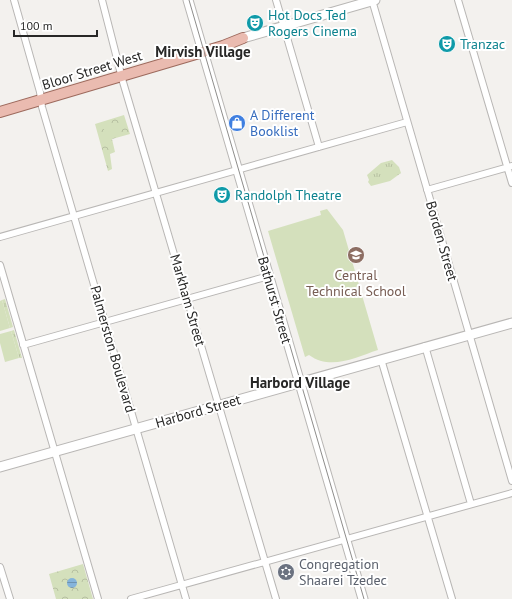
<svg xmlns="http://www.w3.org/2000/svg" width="512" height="599" viewBox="0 0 512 599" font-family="'PT Sans',sans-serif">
	<defs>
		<pattern id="grass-tufts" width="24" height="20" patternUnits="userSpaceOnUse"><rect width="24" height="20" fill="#d4e0bc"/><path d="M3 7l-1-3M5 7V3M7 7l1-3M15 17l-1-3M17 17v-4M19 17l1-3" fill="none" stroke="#b6c0a1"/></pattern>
		<pattern id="park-crowns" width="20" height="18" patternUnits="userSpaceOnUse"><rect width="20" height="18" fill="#d4e0bc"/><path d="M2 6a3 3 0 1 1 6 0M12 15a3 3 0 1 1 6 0" fill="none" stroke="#b6c0a1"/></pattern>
		<pattern id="water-rules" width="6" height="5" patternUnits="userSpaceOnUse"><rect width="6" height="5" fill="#85b4db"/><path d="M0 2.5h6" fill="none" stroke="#6d92b1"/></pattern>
	</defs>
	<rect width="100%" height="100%" fill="#f3f1ee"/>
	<path fill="url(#grass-tufts)" d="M392,160l7,7 2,6 -11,8 -19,5 -3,-4 1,-2 -2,-5 14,-12z
		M5,299l8,28 -3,1 -8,-28z
		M14,330l8,28h-3l-8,-27z"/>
	<path fill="url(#park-crowns)" d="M124,115l6,19 -18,5 3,13 -5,2 2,15 -4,2 -13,-47z
		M83,564l10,35h-37l-7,-25z"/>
	<path fill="#d4e0bc" d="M109,124l5,2 -3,5 -5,2 -3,-5z
		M327,209l16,21 35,120c-22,7 -47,21 -69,5l-4,2 -37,-126 53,-16 -1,-4z
		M2,300l8,28 -10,3v-30z
		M11,331l8,27 -14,4 -5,-19v-9z"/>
	<path fill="url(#water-rules)" d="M67 583a5 5 0 1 1 10 0a5 5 0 1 1-10 0Z"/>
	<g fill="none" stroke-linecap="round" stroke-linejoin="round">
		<g stroke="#b9b7b5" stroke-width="8">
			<path id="street" d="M14,0l26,92 2,15 144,492
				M102,0l21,82 153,517
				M276,0l43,147
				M372,0l140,481
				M458,0l54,183
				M427,190l85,-24
				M0,237l407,-115
				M0,265l98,334
				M23,345l246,-69
				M425,346l46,158
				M381,359l71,240
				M0,567l10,32
				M131,599l381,-106"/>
		</g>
		<g stroke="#b9b7b5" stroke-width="11">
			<path id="secondary" d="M188,0l175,599
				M243,38l132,-38
				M0,467l512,-144"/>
		</g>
		<g stroke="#9d6a5d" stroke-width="12">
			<path id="primary" d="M0,112l223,-66 20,-8"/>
		</g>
		<use href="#street" stroke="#fff" stroke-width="6"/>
		<use href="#secondary" stroke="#fff" stroke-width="9"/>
		<use href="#primary" stroke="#eabbb0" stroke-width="10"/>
		<path stroke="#8e8d8b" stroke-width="1" d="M189,0l175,599"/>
	</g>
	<defs>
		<g id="theatre-disc" transform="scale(0.9)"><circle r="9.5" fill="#0f9aa8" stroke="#fff"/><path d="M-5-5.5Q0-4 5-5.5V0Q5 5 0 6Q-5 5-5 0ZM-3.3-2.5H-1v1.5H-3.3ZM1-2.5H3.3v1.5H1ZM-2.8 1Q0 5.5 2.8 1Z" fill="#fff"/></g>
		<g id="shop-disc" transform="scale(0.9)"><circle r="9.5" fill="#3f7fe0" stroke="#fff"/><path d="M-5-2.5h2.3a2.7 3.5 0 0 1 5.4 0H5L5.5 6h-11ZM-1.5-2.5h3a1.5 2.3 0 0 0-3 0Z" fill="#fff"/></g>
		<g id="school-disc" transform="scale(0.9)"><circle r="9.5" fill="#8d6e63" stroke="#fff"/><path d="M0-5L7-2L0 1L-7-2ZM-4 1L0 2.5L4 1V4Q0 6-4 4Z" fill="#fff"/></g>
		<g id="synagogue-disc" transform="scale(0.9)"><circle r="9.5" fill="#6b7280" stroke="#fff"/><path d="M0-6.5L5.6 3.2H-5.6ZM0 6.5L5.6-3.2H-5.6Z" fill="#fff"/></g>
	</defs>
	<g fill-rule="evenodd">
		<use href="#theatre-disc" x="255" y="23"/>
		<use href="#theatre-disc" x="447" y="44"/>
		<use href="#shop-disc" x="237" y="123"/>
		<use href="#theatre-disc" x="222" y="195"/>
		<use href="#school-disc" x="356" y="255"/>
		<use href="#synagogue-disc" x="286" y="572"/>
	</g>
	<g text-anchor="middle" stroke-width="4" stroke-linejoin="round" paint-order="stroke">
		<g font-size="14" fill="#0d838f" stroke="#fff" text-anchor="start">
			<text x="268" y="20">Hot Docs Ted<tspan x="268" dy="16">Rogers Cinema</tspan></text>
			<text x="460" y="49">Tranzac</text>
			<text x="235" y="200">Randolph Theatre</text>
		</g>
		<g font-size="14" fill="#272726" stroke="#fff">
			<text transform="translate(92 70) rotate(-17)" y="5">Bloor Street West</text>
			<text transform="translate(442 241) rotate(74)" y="5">Borden Street</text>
			<text transform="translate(188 300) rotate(74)" y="5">Markham Street</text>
			<text transform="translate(275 300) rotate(74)" y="5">Bathurst Street</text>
			<text transform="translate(113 349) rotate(74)" y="5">Palmerston Boulevard</text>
			<text transform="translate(198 411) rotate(-16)" y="5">Harbord Street</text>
		</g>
		<g font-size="14" fill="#366cbe" stroke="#fff" text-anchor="start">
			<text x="250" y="120">A Different<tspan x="250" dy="16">Booklist</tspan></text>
		</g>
		<g font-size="14" fill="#785e54" stroke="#fff">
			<text x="356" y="280">Central<tspan x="356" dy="16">Technical School</tspan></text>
		</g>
		<g font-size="14" fill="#5b616d" stroke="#fff" text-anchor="start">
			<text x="299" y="569">Congregation<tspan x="299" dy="16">Shaarei Tzedec</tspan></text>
		</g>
		<g font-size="15" font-weight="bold" fill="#272726" stroke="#fff">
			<text x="203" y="57">Mirvish Village</text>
			<text x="300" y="388">Harbord Village</text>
		</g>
	</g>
	<path d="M14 30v6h83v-6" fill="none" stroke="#272726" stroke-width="2"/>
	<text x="20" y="30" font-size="12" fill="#272726" stroke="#ffffff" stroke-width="3" paint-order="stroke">100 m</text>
</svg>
